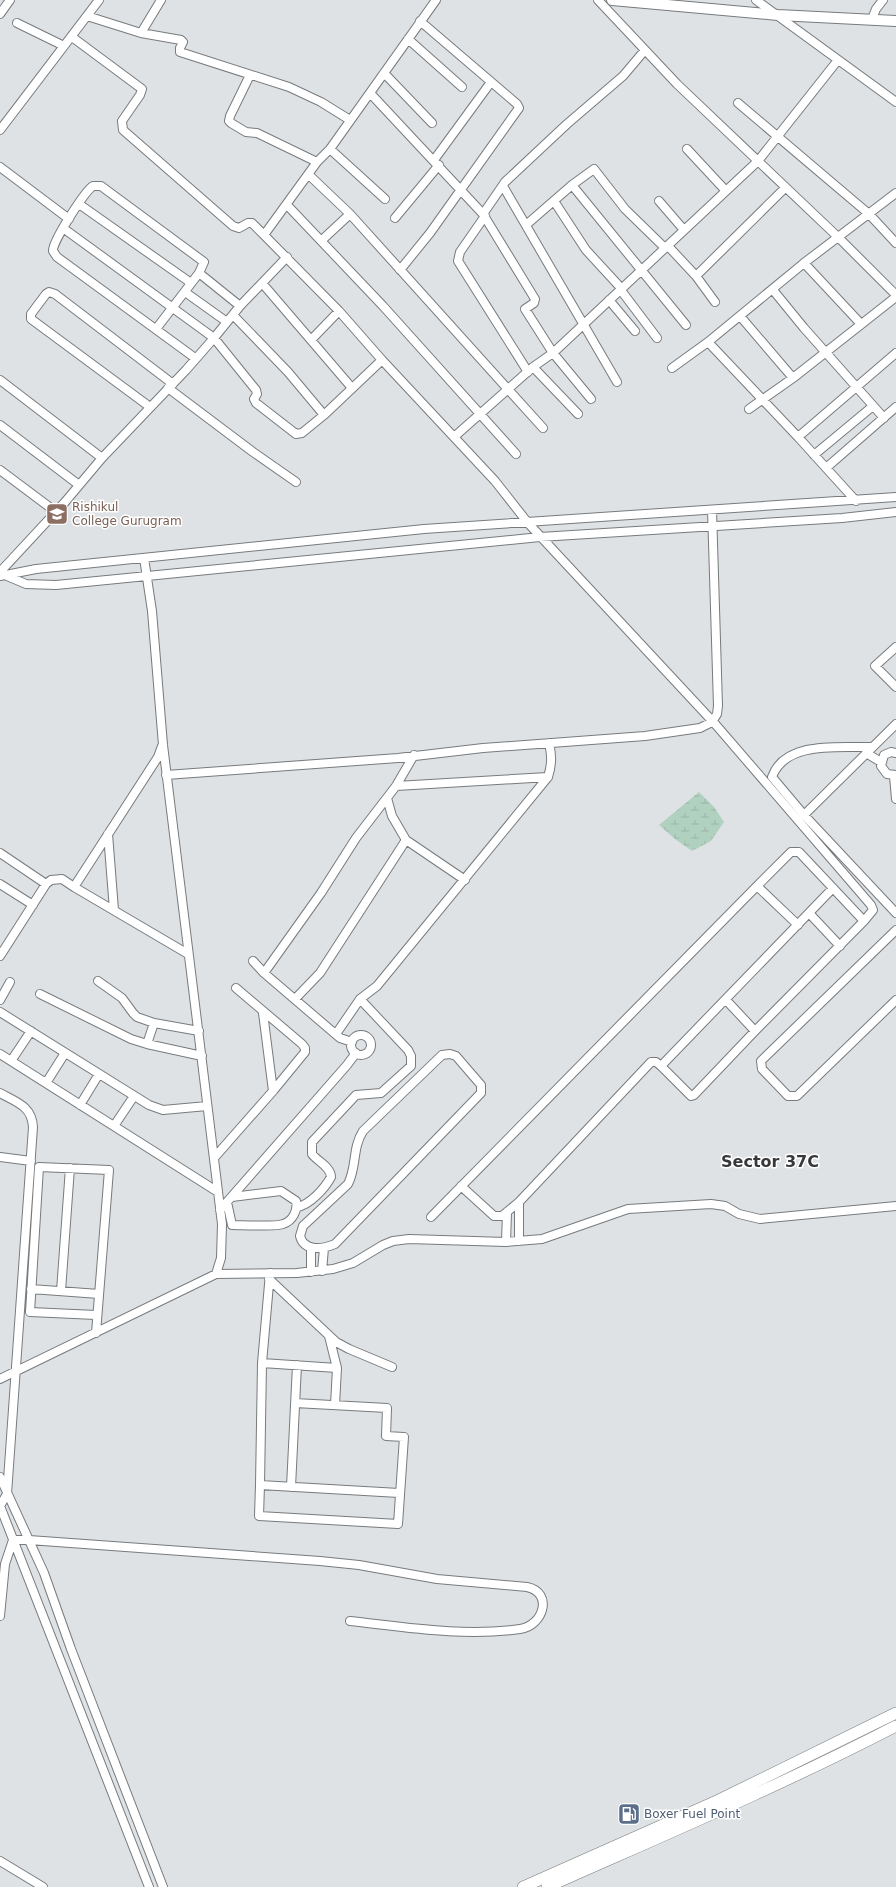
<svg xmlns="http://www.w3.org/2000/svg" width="896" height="1887" viewBox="0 0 896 1887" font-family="'DejaVu Sans',sans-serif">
	<defs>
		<pattern id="wetland-marsh" width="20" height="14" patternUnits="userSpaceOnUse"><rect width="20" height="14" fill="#b1d1c0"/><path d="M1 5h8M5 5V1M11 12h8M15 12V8" fill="none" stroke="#99b4a6"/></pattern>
	</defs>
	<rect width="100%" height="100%" fill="#dee2e5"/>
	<path fill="url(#wetland-marsh)" d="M699,792l15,15 10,15 -13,19 -19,10 -17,-12 -16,-14z"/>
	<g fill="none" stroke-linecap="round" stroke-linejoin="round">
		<g stroke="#777b7e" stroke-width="10">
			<path id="minor" d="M161,0l-20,33 40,7 2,2 -3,6v4l109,35 32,15 29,18
				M436,0l-106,149 -13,13 -53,73 75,76 43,49 113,121 33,42 188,202 155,180 2,5 -9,11
				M598,0l79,84 162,154 57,57
				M756,0l140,102
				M0,14l10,-14
				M87,16l54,17
				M872,19l4,-10 7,-9
				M17,23l47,23
				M72,37l70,52 -2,6 -18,26 1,9 110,96 6,2 9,-5h4l12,12
				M408,39l54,48
				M384,73l48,50
				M250,75l-20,41 -1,5 2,2 15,9 11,1 60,29
				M370,93l113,121 22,-32 62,-58 56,-48 22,-26
				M738,103l131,111 27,29
				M0,130l99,-130
				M330,149l55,50
				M687,149l39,42
				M434,160l57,-78
				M0,167l69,52
				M309,175l41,39 193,214
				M572,185l114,140
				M503,186l114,196
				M554,201l32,49 35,38
				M659,201l25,29
				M79,204l112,79
				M287,205l96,101 133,148
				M483,214l52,85 -1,4 -9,6 28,44 38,46
				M485,216l-25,36 -2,9 70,111
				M395,218l44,-53
				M526,225l46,-40 22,-16 31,40 40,39
				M63,228l151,110 42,52 1,4 -3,5 2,4 40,31 6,-1 22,-18 58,-55
				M322,240l28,-26
				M668,246l28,30 19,26
				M804,263l57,61
				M400,270l30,-37 89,-125 -2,-4 -97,-83
				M199,273l41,33
				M696,276l89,-88
				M262,283l90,105
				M620,289l37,49
				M773,290l31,38 80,90
				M185,292l42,30
				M609,300l26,31
				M233,315l55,57 36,43
				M740,316l53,62
				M156,329l43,-56 5,-11 -103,-76h-8c-8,5 -41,56 -40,65l4,6 138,101
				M311,340l28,-29
				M708,342l90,95
				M533,367l45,47
				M672,368l36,-26 96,-79 92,-70
				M0,380l102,78
				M168,388l85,64 43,30
				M150,407l-119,-88v-5l15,-20 3,-2 6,2 118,90
				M749,409l44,-31 103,-81
				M0,425l79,60
				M454,437l79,-70 20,-14 205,-192 80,-101
				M814,455l59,-49
				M826,468l70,-61
				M0,470l56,42
				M856,501l-58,-64 98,-84
				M144,558l8,53 11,134 59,479 -1,34 -5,16
				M0,572l65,-70 37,-44 84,-88 28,-32 26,-32 47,-49
				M0,576l36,-7 388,-40 472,-32
				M7,576l19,8 30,1 484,-48 302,-19 54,-6
				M896,647l-21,19 21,21
				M872,747c-31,1 -87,-7 -100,30l32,38 92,98
				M866,753l15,9
				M896,753l-5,-1 -7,3 -3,11 6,8 9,1
				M166,775l232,-17 85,-10 162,-12 55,-8 12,-6 5,-8 1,-8 -6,-196
				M894,776l2,23
				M396,786l152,-9
				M387,798l5,18 14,24 59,40
				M804,815l92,-91
				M108,834l6,76
				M0,853l46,31
				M0,884l33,21
				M757,886l41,39
				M74,887l114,67
				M809,913l31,33
				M896,930l-135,131 1,8 26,27h9l99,-96
				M0,956l46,-72 5,-4 11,-1 12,8 84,-130 4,-11
				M253,961l11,12 76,65 12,4
				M264,973l57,-80 35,-55 40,-52 18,-31
				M98,981l24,17 11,15 4,4 17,6 45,8
				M40,994l91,45 16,5 55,12
				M295,999l25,-26 86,-133
				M0,1000l10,-18
				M726,1000l29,31
				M0,1012l149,93 14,5 44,-4
				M263,1013l10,78
				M336,1034l24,-35 17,-13 171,-209c4,-13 4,-21 1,-34
				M351 1045a10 10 0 1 1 20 0a10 10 0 1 1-20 0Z
				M147,1044l7,-21
				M0,1054l218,138
				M450,1054l6,2 25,29v8l-146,151c-12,5 -31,8 -35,-8l3,-10 45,-42c9,-17 4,-36 15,-53l79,-76z
				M11,1061l20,-30
				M661,1066l172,-178
				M46,1083l19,-30
				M0,1093c16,9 32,13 33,34l-26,367 -7,12
				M80,1105l19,-31
				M114,1126l20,-30
				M0,1157l31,4
				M214,1158l59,-67 32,-39v-4l-3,-4 -66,-56
				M227,1202l5,23c10,0 44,2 51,-1 10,-3 15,-14 13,-23l-15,-10 -49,6
				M297,1207c13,-2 28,-19 34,-30 0,-10 -14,-16 -19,-23v-12l44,-47 25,-2 30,-27v-10l-3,-6 -48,-51
				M220,1210l127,-145 9,-12
				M431,1217l326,-331 34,-34h8l65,69 -109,110 -61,64 -3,1 -30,-30 -5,-4h-5l-132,140 -17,14h-8l-33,-30
				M519,1241v-39
				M506,1242l1,-30
				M322,1271l2,-23
				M311,1272v-23
				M270,1273l-8,90 -2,122 139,8
				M269,1279l67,63 13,7 43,18
				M31,1289l68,5
				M61,1291l9,-123
				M96,1333l13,-163 -70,-3 -9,145 66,3
				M329,1336l8,32 -2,37
				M262,1363l75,5
				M0,1379l216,-105 81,-1 36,-4 20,-6 30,-18 10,-4 16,-2 97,3 36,-3 86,-30 83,-5 14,2 14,8 21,5 136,-13
				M0,1477l44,96 27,76 92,238
				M260,1485l-1,31 139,8 6,-87 -18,-1 1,-28 -92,-5
				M291,1487l6,-122
				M0,1506l149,381
				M0,1616l5,-52 8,-24h16l291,21 39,4 78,14 90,8c27,6 16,39 -7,42 -56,8 -115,-2 -170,-8
				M0,1861l43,26"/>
		</g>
		<g stroke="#777b7e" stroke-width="12">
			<path id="major" d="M612,0l166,15 118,6"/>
		</g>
		<g stroke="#777b7e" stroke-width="12">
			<path id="highway" d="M523,1887l196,-87 177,-87
				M547,1887c117,-52 235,-102 349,-161"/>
		</g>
		<use href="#minor" stroke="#fff" stroke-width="8"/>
		<use href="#major" stroke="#fff" stroke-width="10"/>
		<use href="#highway" stroke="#fff" stroke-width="11"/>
	</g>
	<defs>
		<g id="university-square" transform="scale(1.15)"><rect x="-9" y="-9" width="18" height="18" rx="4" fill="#8d6e63" stroke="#fff"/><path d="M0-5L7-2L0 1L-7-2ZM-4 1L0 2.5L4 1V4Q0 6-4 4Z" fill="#fff"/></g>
		<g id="fuel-square" transform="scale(1.15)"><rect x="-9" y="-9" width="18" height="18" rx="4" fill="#5c6f8a" stroke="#fff"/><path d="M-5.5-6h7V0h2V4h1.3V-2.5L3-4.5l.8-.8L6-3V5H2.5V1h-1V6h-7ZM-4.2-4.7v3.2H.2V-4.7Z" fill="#fff"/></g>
	</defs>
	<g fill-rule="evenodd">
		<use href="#university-square" x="57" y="514"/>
		<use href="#fuel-square" x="629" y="1814"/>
	</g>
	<g text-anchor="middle" stroke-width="3" stroke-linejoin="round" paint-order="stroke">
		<g font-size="12" fill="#785e54" stroke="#fff" text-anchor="start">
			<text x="72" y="511">Rishikul<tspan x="72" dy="14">College Gurugram</tspan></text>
		</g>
		<g font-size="12" fill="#4e5e75" stroke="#fff" text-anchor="start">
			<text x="644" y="1818">Boxer Fuel Point</text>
		</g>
		<g font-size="16" font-weight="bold" fill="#37383a" stroke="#fff">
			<text x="770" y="1167">Sector 37C</text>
		</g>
	</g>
</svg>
